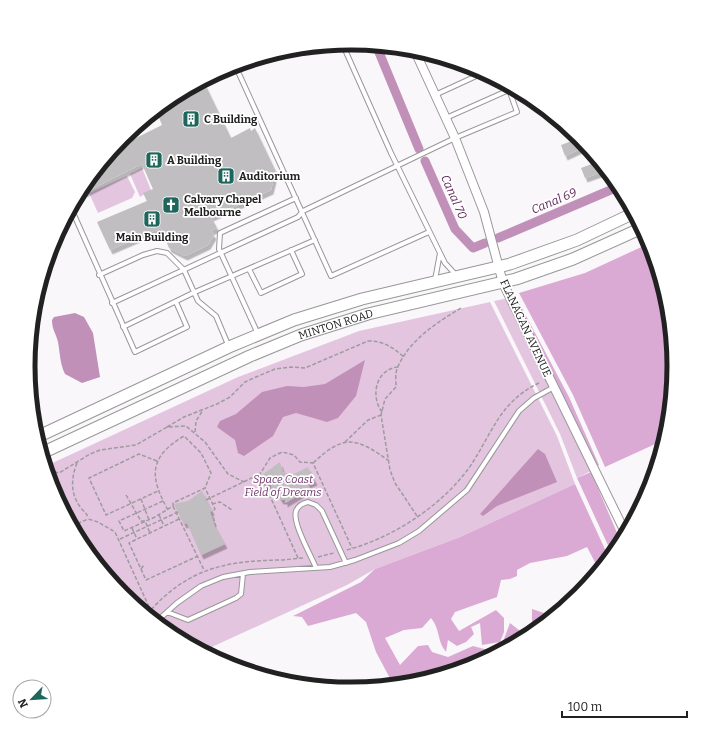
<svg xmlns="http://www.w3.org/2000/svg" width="702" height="731" viewBox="0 0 702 731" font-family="Bitter,serif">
	<defs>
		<filter id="shadow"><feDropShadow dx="2.5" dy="4.5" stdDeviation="0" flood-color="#0004"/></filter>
	</defs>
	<rect width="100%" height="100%" fill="#faf7fa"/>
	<path fill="#e4c5df" d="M142,168l9,22 -11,7 -10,-23z
		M127,176l8,16 -3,6 -34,15 -9,-20z
		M509,298l82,173 -14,7 -17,-44 -66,-133z
		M490,302l67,134 18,48 -115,53 -85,32 -28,16 -144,66c-11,-6 -22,-11 -32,-18 -58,-40 -105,-99 -125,-167l192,-89 121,-46z"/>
	<path fill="#dbaad4" d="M650,243c6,20 14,40 18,59 8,38 8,101 -4,138l-59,27 -32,-72 -54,-102 66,-20z
		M515,295l54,102 30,68 -7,4 -83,-171z
		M591,472l30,70 -9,12 -35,-76z
		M575,484l34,74 -10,12 -12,-23 -20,9 -37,7 -13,7v6l-7,3 -9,1 -4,17 -42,15 -4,7 8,12 37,-21 8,8v14l-4,10 -18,3 -2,-22 -9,4 3,7 -8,8 -9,4 -9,-6 -2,12c-9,-10 -6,-24 -15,-34l-9,10 -18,2 -19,8 15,27 18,-19 10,-1 4,7 16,5 25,-11 15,4 14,-6 8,-21 14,11 8,-6v-19l15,5 3,4c-44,36 -100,61 -157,66l-17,-32 -10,-30 -10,-9 -48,13 -6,-9 -9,-1 68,-34 14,-13 85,-32z"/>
	<path fill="#c090b9" d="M75,313l9,4 9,16 7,44 -18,6 -17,-9c-5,-10 -5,-21 -7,-32 -2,-9 -6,-12 -6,-22l2,-3z
		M365,360l-9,36 -18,22 -11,4 -31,-9 -13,4 -10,19 -29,20 -6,-3 -3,-13 -18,-13 3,-6 16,-7 26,-22 25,-6 17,1 21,-3z
		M538,449l7,5 12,28 -60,24 -14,10 -3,-2z"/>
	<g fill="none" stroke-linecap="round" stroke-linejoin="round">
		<path stroke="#c090b9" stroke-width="9" d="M376,45l43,104
			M425,161l30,68 18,19 12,-5
			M498,238l122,-52"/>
	</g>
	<path fill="#c0bec0" filter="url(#shadow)" d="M203,80l28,58 19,-10 1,3 4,-3 21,44 -4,2 2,4 -3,12 -60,27 6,11 -6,3 3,4 -6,10 -23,11 -16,-8 -8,-20 -51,22 -13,-28 50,-21 -4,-8 10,-4 -11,-25 -58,29 -1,-7 40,-49 3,6 36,-18 -6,-15 16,-13z
		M577,139l3,10 -15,7 -4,-11z
		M597,162l5,10 -17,6 -4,-10z
		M280,462l3,10 9,3 16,-8 7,14 -7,3 3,7 -5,3 -2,-2 -19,11v-3h-4l-5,-8 -2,1 -4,-11 -3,4 -5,-11z
		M202,491l10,20 -2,1 4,12 11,20 -24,11 -14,-32 -3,1 -10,-20 14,-3z"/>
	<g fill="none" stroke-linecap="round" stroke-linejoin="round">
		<g stroke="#999799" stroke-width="6">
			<path id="lane" d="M342,43l49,110 49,100 5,10 11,12
				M235,65l96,211 98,-44
				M435,95l50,-23
				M446,118l63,-28
				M71,208l64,144 52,-25 -11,-25
				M249,269l12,24 41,-19 -11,-24
				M99,275l44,-20 14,-4 10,2 17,17 14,31 18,15 13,31
				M435,280l5,-27
				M112,303l186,-86 5,-6 152,-73 62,-26 -10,-28
				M123,327l72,-35 120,-52
				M258,334l-39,-85 1,-16 76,-35
				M316,568c-5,-13 -24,-45 -20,-57 2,-5 7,-8 12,-9l8,3 6,6 24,52
				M167,612l21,8 48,-22 5,-4 2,-20
				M156,622l21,-19 24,-17 22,-9 27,-5 80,-5 25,-7 44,-17 20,-12 48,-41 52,-79 15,-13 20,-11"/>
		</g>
		<g stroke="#999799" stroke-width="10">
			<path id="street" d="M414,49l41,89 29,74 19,71 123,251"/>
		</g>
		<g stroke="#999799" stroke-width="13">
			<g id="secondary">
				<path d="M37,437l192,-90 65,-27 68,-21 148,-35 67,-24 57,-27"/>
				<path id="s1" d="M42,453l208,-97 51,-21 67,-21 148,-35 57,-20 69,-31"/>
			</g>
		</g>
		<path stroke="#9d9b9d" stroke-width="1.5" stroke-dasharray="4 2" stroke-linecap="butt" d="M382,412c-12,-16 -6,-43 16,-45
			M167,427l17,-10 33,-13 13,-7 15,-15 11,-5 19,-8 16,-2 14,1 63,-27c16,0 24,6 36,16
			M195,432l1,-11 7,-11
			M345,442l23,-22 13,-5
			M157,461l-18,-7 -50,24 17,37 52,-24
			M46,463l9,9 4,1 31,-19 10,-4 36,-5 31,-18 19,-1 19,16 23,32 16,8
			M77,463c-6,15 -7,31 4,45 3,4 6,5 7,10
			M313,463c31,-29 43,-26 76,-2
			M126,495l15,26h4l5,12
			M141,499l8,21
			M206,500l54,-26
			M163,501l-44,20 5,10 31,-14 18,-11v-3l32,-15 10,21 -3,3 4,15
			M212,504l8,-2 12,8
			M173,506l31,64
			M168,510c-19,-34 -19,-53 16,-74l17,17 10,20 -6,15
			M159,515l5,11
			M417,516l-22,-33 -5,-13 -9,-55 4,-16 11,-12c0,-5 -1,-13 1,-18 11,-28 39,-46 64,-61
			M179,519l-50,24 17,37 52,-24
			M72,526l16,-7 10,3 17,10 35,77
			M132,528l5,11
			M120,539l58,-27
			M89,541l13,27
			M347,550c47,-13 93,-43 122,-82 23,-34 30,-66 70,-85
			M318,557l16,-4
			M298,558l-38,-84 10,-16 12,-6 12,3 6,7 13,1 39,85
			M141,569l3,-4
			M147,614c40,-45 76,-53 133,-54 8,0 16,-2 24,-2"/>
		<use href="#lane" stroke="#fff" stroke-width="4"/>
		<use href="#street" stroke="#fff" stroke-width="8"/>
		<use href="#secondary" stroke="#fff" stroke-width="11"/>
	</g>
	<defs>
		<g id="building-square" transform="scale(0.9)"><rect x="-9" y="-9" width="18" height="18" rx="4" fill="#1e665c" stroke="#fff"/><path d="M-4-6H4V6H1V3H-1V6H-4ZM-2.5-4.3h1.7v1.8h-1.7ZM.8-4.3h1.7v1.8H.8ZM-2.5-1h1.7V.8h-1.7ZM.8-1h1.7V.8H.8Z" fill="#fff"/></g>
		<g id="church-square" transform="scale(0.9)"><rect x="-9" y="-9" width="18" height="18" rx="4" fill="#1e665c" stroke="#fff"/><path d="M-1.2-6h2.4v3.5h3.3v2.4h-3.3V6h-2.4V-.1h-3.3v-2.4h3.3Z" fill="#fff"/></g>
	</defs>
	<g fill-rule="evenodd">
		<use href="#building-square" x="191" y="119"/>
		<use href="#building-square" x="154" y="160"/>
		<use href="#building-square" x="226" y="176"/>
		<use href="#church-square" x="171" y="205"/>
		<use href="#building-square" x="152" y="219"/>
	</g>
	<g text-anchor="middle" stroke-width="3.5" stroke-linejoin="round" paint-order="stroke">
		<g font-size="11" font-weight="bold" fill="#222122" stroke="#fff" text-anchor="start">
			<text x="204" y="123">C Building</text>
			<text x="167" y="164">A Building</text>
			<text x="239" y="180">Auditorium</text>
			<text x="184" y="203">Calvary Chapel<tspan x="184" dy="13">Melbourne</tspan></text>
			<text x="152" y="241" text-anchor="middle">Main Building</text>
		</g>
		<g font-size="11" fill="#222122" stroke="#fff">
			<text dy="4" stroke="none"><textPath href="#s1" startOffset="321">MINTON ROAD</textPath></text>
			<text transform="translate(526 328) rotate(65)" y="4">FLANAGAN AVENUE</text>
		</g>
		<g font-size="11" font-style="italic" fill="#72376c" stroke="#fff">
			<text x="283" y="483">Space Coast<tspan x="283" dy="13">Field of Dreams</tspan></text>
		</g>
		<g font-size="12" font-style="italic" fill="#642a5e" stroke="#fff">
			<text transform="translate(454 197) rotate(66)" y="4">Canal 70</text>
			<text transform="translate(554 201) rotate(-23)" y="4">Canal 69</text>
		</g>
	</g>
	<path d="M0 0H702V731H0ZM35 366a316 316 0 1 1 632 0a316 316 0 1 1-632 0Z" fill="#fff" fill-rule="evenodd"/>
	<path fill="none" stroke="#222122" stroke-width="5" d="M35 366a316 316 0 1 1 632 0a316 316 0 1 1-632 0Z"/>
	<g transform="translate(32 699) rotate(245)"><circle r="19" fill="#ffffff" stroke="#a7a6a7"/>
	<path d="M0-3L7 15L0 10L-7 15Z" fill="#1e665c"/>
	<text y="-6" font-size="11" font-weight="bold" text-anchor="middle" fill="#222122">N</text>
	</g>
	<path d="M562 711v6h125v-6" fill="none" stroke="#222122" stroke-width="2"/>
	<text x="568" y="711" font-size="12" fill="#222122" stroke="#ffffff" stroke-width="3" paint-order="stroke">100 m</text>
</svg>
